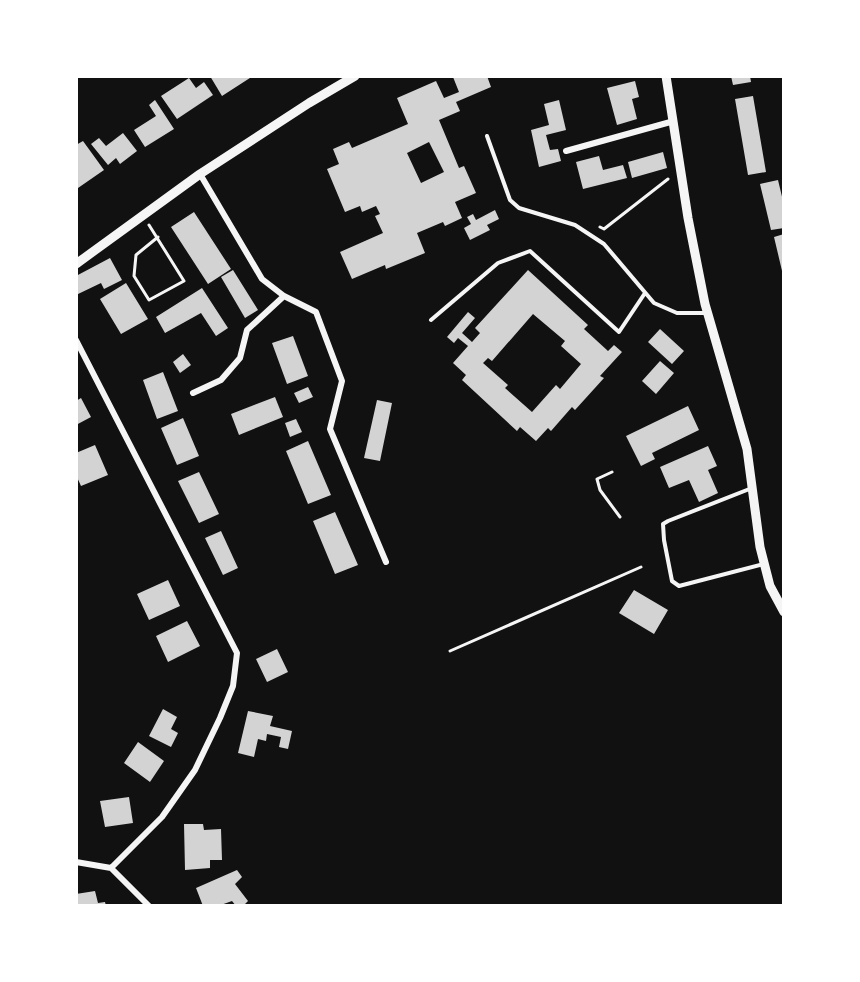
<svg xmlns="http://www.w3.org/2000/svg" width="860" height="982" viewBox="0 0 860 982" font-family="Rubik,sans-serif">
	<rect width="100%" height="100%" fill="#111"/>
	<path fill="#d3d3d3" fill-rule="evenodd" d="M210,76h43l-31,20z
		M487,76l4,11 -35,15 4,9 -21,9 20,48 5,-2 12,27 -21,9 7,16 -17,8 -2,-4 -26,11 8,20 -39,16 -1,-4 -33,14 -12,-27 43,-19 -8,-17 5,-2 -4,-8 -14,6 -2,-6 -15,6 -18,-43 12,-5 -6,-15 16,-7 3,6 56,-24 -11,-26 39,-17 8,17 15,-6 -6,-15zM429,142l15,30 -23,11 -14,-30z
		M731,76h19l1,6 -18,3z
		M189,78l7,10 8,-6 9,13 -36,24 -16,-23z
		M635,81l4,16 -7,2 5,20 -20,6 -10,-37z
		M753,96l13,76 -18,3 -13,-76z
		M155,100l19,29 -29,18 -11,-17 22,-14 -7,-11z
		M559,100l7,30 -20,5 4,15 8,-1 3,12 -22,6 -8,-37 18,-5 -5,-21z
		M123,133l14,18 -17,13 -4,-6 -8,7 -17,-21 8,-6 7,8z
		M83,141l21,29 -26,18 -2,-3v-40z
		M663,152l4,16 -35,10 -4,-16z
		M599,156l4,14 20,-5 4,13 -44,11 -7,-27z
		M778,180l6,25v23l-13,2 -11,-46z
		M495,210l4,9 -12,6 3,5 -20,10 -6,-12 7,-4 -4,-7 6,-3 3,6z
		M194,212l37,57 -23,15 -37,-57z
		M784,234v41h-1l-9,-38z
		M110,258l12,22 -18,9 -3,-6 -25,12v-19z
		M233,270l25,40 -13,8 -24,-41z
		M528,270l60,55 -4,4 24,22 6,-6 8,7 -22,24 4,2 -29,32 -3,-3 -21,24 -3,-3 -12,13 -16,-14 -3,4 -55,-51 4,-5 -13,-12 15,-17 -10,-8 -4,5 -7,-6 21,-25 7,6 -13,15 10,9 8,-9 -5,-5zM533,314l32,27 -4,5 20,18 -21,25 -4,-4 -24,27 -27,-24 3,-3 -25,-22 5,-5 4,3z
		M126,283l22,36 -27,15 -21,-35z
		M202,288l26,40 -12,8 -15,-23 -36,20 -9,-16z
		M660,329l24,22 -12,13 -24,-22z
		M293,336l15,40 -21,8 -15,-41z
		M183,354l8,11 -11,8 -7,-11z
		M660,361l14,12 -18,21 -14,-13z
		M163,372l15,39 -21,8 -14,-39z
		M308,387l5,10 -14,6 -5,-10z
		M275,397l8,20 -44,18 -8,-21z
		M81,398l10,19 -15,8v-24z
		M377,400l15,3 -12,58 -16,-3z
		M688,406l11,24 -47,23 3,6 -14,7 -15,-30z
		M183,418l16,38 -22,9 -16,-37z
		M296,419l6,13 -12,5 -5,-14z
		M308,441l23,54 -23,9 -22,-53z
		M95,445l13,30 -27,11 -5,-11v-22z
		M708,446l9,20 -9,4 10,23 -19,9 -10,-22 -20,8 -9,-21z
		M199,472l20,42 -20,9 -21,-42z
		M335,512l23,53 -23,9 -22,-53z
		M221,531l17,37 -15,7 -18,-37z
		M168,580l12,26 -31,14 -12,-26z
		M634,590l34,20 -14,24 -35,-21z
		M187,621l13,25 -32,16 -12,-26z
		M277,649l11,23 -21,10 -11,-23z
		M163,709l14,8 -6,12 7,4 -7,14 -22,-11z
		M248,711l25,5 -3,10 22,5 -4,18 -9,-2 2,-10 -14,-3 -1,7 -8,-2 -4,18 -16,-4z
		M138,742l26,19 -14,21 -26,-19z
		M129,797l4,26 -28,4 -5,-26z
		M184,824h19l1,6 17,-1 1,31h-12v8l-25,2z
		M237,870l5,7 -7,7 13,17 -5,5h-7l-4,-5 -14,5h-15l-7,-18z
		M95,891l3,12 7,-1 1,4h-30v-12z"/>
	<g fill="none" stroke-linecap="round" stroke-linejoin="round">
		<path stroke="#f5f5f5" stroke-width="3" d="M149,225l35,56 -35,19 -15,-24 2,-21 22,-18
			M600,227l4,2 64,-50
			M612,472l-15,7 3,11 20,27
			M450,651l191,-84"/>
		<path stroke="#f5f5f5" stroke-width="4" d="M487,136l23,64 9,8 56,17 29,19 50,59 23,10h30
			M431,320l67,-57 32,-12 89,81 26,-39
			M752,488l-84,33 -5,3 1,16 8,41 7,5 85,-22"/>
		<path stroke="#f5f5f5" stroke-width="6" d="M566,151l108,-30
			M200,174l62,105 22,17 32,16 26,69 -12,48 56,133
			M76,340l161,313 -4,33 -13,32 -25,52 -33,47 -51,51
			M193,393l28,-13 19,-22 7,-28 37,-34
			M76,862l35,6 38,38"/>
		<path stroke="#f5f5f5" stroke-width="9" d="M666,76l22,142 17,86 42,145 13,98 10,39 14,26
			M76,264l124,-90 109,-71 46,-27"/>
	</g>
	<rect width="860" height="982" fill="none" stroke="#ffffff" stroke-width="156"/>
</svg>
